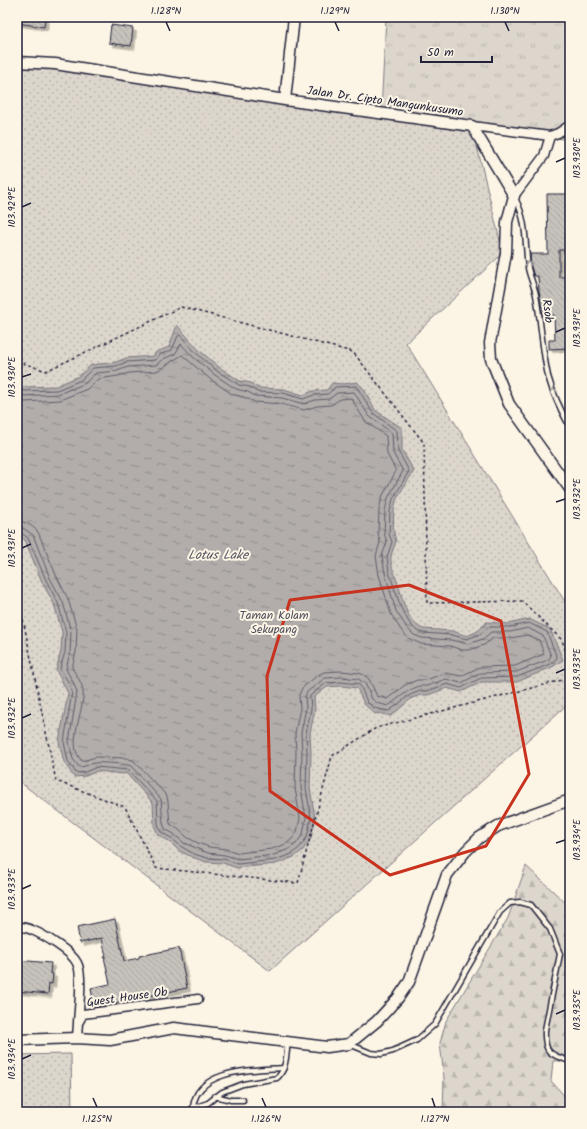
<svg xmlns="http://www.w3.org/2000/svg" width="587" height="1129" viewBox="0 0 587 1129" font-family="Kalam,sans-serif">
	<defs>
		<pattern id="grass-tufts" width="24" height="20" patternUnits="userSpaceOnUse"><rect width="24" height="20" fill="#dcd6cc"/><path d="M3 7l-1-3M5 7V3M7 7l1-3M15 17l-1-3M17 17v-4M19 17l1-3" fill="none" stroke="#bcb7b0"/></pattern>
		<pattern id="forest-firs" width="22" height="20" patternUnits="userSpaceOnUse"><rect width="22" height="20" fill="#dcd6cc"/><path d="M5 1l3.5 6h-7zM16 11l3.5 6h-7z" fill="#bcb7b0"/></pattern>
		<pattern id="park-dots" width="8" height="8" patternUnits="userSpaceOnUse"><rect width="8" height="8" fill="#dcd6cc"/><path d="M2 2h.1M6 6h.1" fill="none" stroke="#bcb7b0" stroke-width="1.8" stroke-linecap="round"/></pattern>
		<pattern id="water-ripples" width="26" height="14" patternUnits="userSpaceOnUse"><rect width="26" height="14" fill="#b2adab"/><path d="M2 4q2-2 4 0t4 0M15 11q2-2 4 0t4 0" fill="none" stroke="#908c8c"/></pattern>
		<pattern id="building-back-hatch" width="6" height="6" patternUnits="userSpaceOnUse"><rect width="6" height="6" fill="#c6c1bb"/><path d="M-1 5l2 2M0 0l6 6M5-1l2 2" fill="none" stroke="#aaa6a2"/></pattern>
		<filter id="shadow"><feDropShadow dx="3.5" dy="3.5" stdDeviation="0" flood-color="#0004"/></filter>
	</defs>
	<rect width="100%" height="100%" fill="#fcf5e5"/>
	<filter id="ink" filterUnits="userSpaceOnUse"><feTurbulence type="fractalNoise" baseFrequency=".025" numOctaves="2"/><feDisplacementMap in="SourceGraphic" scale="8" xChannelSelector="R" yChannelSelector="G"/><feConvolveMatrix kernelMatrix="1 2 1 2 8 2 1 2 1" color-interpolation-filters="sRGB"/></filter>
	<g filter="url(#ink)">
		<path fill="url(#grass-tufts)" stroke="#7f7c84" d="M386,17h184v120l-7,2 -182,-28z"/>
		<path fill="url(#forest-firs)" stroke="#7f7c84" d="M526,866l44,41v153l-17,1 -2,20 19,21v10h-127l1,-35 -4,-34 6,-22 62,-103z"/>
		<path fill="url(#park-dots)" stroke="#7f7c84" d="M17,62l455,64 31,127 -97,90 164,267v92l-300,269 -253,-191z
			M71,1054l1,58h-55v-57z"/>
		<path fill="url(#water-ripples)" stroke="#78757e" d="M177,325l22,25 20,17 21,14 11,2 7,5 26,1 19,6 10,-4 14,-1 5,-7 11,1 14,-2 7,7 11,21 27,18v22l12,21c-6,10 -14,20 -18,30 -3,12 -4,29 0,40 -1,5 -4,10 -5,15 -1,8 3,17 6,25 6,16 8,40 26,48l30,2 14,5 11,-5 9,-9 22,2 20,-5 21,10 13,31 -11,7 -35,15h-35l-21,10 -14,-4 -19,7h-7l-9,3 -21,18 -13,-3 -3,1 -11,-10 -7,-16 -16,-2 -14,1 -13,10 1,12 -5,24 1,20 -1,35 5,30 -4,20 -8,12 -9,7 -18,7 -39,4 -14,-5 -17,-1 -14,-5 -13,-6 -10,-10 -11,-6 -4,-10 -1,-22 -27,-30 -3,1 -26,-3 -11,5 -12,1 -10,-15 -5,-20 9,-49 -12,-23 5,-19 1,-19 -8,-28 -12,-22 -17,-42 -8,-5v-150l7,2 32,-1 23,-10 12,-11 25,-3 10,-4 28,-2 2,-4 13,-5z"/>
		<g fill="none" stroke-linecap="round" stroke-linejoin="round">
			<path stroke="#5c5a68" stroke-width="1" d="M17,389l7,2 33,-1 24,-10 12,-12 23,-2 11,-4 28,-2 4,-5 13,-5 6,-14 2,-1 16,18 21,18 22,14 11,2 7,5 26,1 20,6 11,-4 14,-1 7,-7 21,-1 4,6 13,21 24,18 1,20 11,20 -16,28 -3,12 -1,23 3,8 -5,15 2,15 12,36 9,16 7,7 6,2 29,2 15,4 13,-5 9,-7h21l19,-4 18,9 10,26 -7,6 -33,13 -36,1 -20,10 -14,-4 -19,7h-8l-10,4 -21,16 -15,-3 -7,-6 -6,-15 -3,-3 -17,-2 -15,1 -16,13 1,13 -5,24 1,20 -1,35 5,30 -4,19 -7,10 -8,7 -17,6 -37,4 -14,-5 -17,-1 -13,-4 -12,-7 -11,-9 -10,-6 -3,-8 -1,-23 -29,-31 -31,-3 -12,5 -9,1 -8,-12 -4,-19 8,-50 -3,-9 -9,-14 5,-17 1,-20 -8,-29 -12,-23 -18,-42 -8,-6h-3
				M17,394l7,2 34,-2 26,-10 12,-11 21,-2 11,-4 28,-2 7,-6 12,-5 6,-10 12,13 22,18 21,14 12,3 7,4 27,2 22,6 11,-4 14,-1 8,-6 17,-1 15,24 23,17 1,20 10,18 -15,27 -3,13 -1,22 3,9 -5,14 3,17 11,38 11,17 7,7 8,3 29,2 17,4 15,-5 8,-7h19l18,-4 15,8 8,20 -3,4 -32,12 -35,1 -20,10 -15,-4 -19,7h-8l-11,5 -20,15 -11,-3 -5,-4 -7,-16 -7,-4 -17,-2 -16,1 -18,14 -2,5 1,11 -5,25 1,20 -1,35 5,30 -3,16 -7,10 -7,5 -15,6 -36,4 -13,-4 -17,-2 -24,-10 -10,-9 -9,-5 -2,-6 -2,-24 -30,-33c-3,-2 -32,-4 -36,-3 -6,1 -10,4 -16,4l-6,-8 -4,-17 8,-50 -4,-10 -7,-13 4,-16 1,-21 -8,-30 -13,-24 -17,-43 -10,-7 -6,-1
				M17,400l7,2 36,-2 27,-11 11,-10 20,-3 11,-3 28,-2 25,-16 28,24 22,15 14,4 9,4 26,2 23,6 13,-4 14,-1 9,-6 11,-1 14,23 21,15 1,18 9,17 -14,26 -3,13 -1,23 2,9 -4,14 3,19 12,39 10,16 7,8 13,6 29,2 12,4h7l15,-5 9,-7h18l16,-3 12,5 5,14 -29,12 -35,1 -19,9 -16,-3 -19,7h-9l-12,5 -18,14 -10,-3 -8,-17 -5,-4 -5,-2 -18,-2 -17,1 -6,3 -16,13 -3,7 1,13 -5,25 1,20 -1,35 5,30 -3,14 -5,7 -6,5 -14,5 -33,4 -13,-4 -17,-2 -11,-4 -10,-5 -10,-9 -8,-5 -2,-22 -1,-6 -33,-35 -7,-3 -31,-1 -14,4c-17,-16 3,-50 1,-70 -1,-9 -7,-16 -11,-23l4,-16 1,-23 -9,-30 -12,-24 -18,-43c-5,-6 -13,-11 -21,-11"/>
		</g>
		<path fill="url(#building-back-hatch)" stroke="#22223b" filter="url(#shadow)" d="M17,17h28l-1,10 -27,-4z
			M111,25l22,3 -2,18 -22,-3z
			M547,194h23v56h-11v27h11v71l-21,1v-9h6l-1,-25h-11l-4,-24 -1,-15h-4l-3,-9 -1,-13h18z
			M115,919l9,42 15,-3v-2l40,-8 8,40 -93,19 -3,-19 19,-4 -6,-27h2l-4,-19 -22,5 -3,-16z
			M17,960l34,3 -1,10 3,1 -1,10 -3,-1 -1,11 -31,-3z"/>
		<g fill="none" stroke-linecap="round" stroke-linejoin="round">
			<g stroke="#22223b" stroke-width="7">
				<path id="service" d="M516,200c11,21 9,45 12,68 2,10 6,17 8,27 5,27 6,54 12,81 5,18 13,35 22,51
					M349,1044l22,9 10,1 12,-3 24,-11 18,-16 65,-112 10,-9 10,-1 11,3 19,24 10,25 -15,76c-1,22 4,25 25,31
					M215,1096l16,4h12
					M193,1108c3,-40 62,-38 91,-40
					M191,1112l2,-4 15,-5 14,-11 21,-8 34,-6c10,-9 9,-24 11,-36"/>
			</g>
			<g stroke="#22223b" stroke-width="11">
				<path id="minor" d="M472,126l78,10 8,-3 12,-8
					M514,196l30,-40 6,-20
					M17,926c5,1 11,2 15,4 12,5 40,22 45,33 6,11 2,46 1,59
					M77,1038l1,-15 5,-9 115,-15"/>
			</g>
			<g stroke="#22223b" stroke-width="13">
				<path id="tertiary" d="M17,62l38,2 230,36 187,26 42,70 -7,26 -1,31 -16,90 1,16 18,45 61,85
					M285,100l9,-83
					M17,1040l60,-2 33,2 64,-12 153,19 22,-3 28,-23 21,-23 11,-16 38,-107 18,-23 14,-14 19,-12 72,-26"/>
			</g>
			<path stroke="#22223b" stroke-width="1.5" stroke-dasharray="3 3" stroke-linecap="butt" d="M17,361l29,10 135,-64 172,45 71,91 3,160 95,-2 40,39 8,23
				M17,590l39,191 69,26 31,61 142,15 34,-127 44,-28 194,-50"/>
			<use href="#service" stroke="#fcf5e5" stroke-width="4"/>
			<use href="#minor" stroke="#fcf5e5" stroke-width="8"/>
			<use href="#tertiary" stroke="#fcf5e5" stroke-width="10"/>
		</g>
		<defs><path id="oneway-chevron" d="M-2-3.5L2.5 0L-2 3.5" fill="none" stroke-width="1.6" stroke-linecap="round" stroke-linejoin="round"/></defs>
		<g stroke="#9a9698">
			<use href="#oneway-chevron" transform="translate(528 264) rotate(-96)"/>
			<use href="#oneway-chevron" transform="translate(553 391) rotate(-109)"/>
		</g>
	</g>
	<path fill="none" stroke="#c8321e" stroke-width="3" stroke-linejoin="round" d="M409,585l92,36 28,153 -43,72 -96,29 -120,-84 -3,-115 23,-76z"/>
	<path fill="none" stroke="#22223b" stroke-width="1.5" d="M166,22l4,9M335,22l4,9M505,22l4,9M556,162l9,-4M22,207l9,-4M556,332l9,-4M22,377l9,-3M556,502l9,-3M22,548l9,-4M556,673l9,-4M22,718l9,-4M556,843l9,-3M22,889l9,-4M556,1014l9,-4M22,1059l9,-4M93,1098l4,9M262,1098l4,9M432,1098l3,9"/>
	<g text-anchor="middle" stroke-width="4" stroke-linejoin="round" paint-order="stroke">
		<g font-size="12" fill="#22223b" stroke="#fcf5e5">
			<text transform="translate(385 101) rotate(8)" y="4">Jalan Dr. Cipto Mangunkusumo</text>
			<text transform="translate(548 311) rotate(83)" y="4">Rsob</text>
			<text transform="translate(127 997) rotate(-8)" y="4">Guest House Ob</text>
		</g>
		<g font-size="12" fill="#504f5f" stroke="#fcf5e5">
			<text x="274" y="619">Taman Kolam<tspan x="274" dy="14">Sekupang</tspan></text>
		</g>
		<g font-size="13" font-style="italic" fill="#545362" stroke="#fcf5e5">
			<text x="218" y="559">Lotus Lake</text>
		</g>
	</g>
	<rect width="587" height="1129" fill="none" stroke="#fcf5e5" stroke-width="44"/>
	<path d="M421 56v6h71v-6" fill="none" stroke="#22223b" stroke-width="2"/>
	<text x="427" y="56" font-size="12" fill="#22223b" stroke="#fcf5e5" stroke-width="3" paint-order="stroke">50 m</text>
	<rect x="22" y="22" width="543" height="1085" fill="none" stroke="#22223b" stroke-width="1.5"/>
	<g font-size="10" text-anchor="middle" fill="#22223b">
		<text x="166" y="14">1.128°N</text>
		<text x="335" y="14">1.129°N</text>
		<text x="505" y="14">1.130°N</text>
		<text transform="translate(576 158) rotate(-90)" y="4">103.930°E</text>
		<text transform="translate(11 207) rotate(-90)" y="4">103.929°E</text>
		<text transform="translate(576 328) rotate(-90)" y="4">103.931°E</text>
		<text transform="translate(11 377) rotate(-90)" y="4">103.930°E</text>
		<text transform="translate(576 499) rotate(-90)" y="4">103.932°E</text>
		<text transform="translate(11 548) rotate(-90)" y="4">103.931°E</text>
		<text transform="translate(576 669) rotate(-90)" y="4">103.933°E</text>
		<text transform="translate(11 718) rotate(-90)" y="4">103.932°E</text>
		<text transform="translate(576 840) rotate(-90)" y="4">103.934°E</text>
		<text transform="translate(11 889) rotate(-90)" y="4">103.933°E</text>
		<text transform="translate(576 1010) rotate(-90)" y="4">103.935°E</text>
		<text transform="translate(11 1059) rotate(-90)" y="4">103.934°E</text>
		<text x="97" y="1122">1.125°N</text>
		<text x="266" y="1122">1.126°N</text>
		<text x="435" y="1122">1.127°N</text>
	</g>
</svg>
